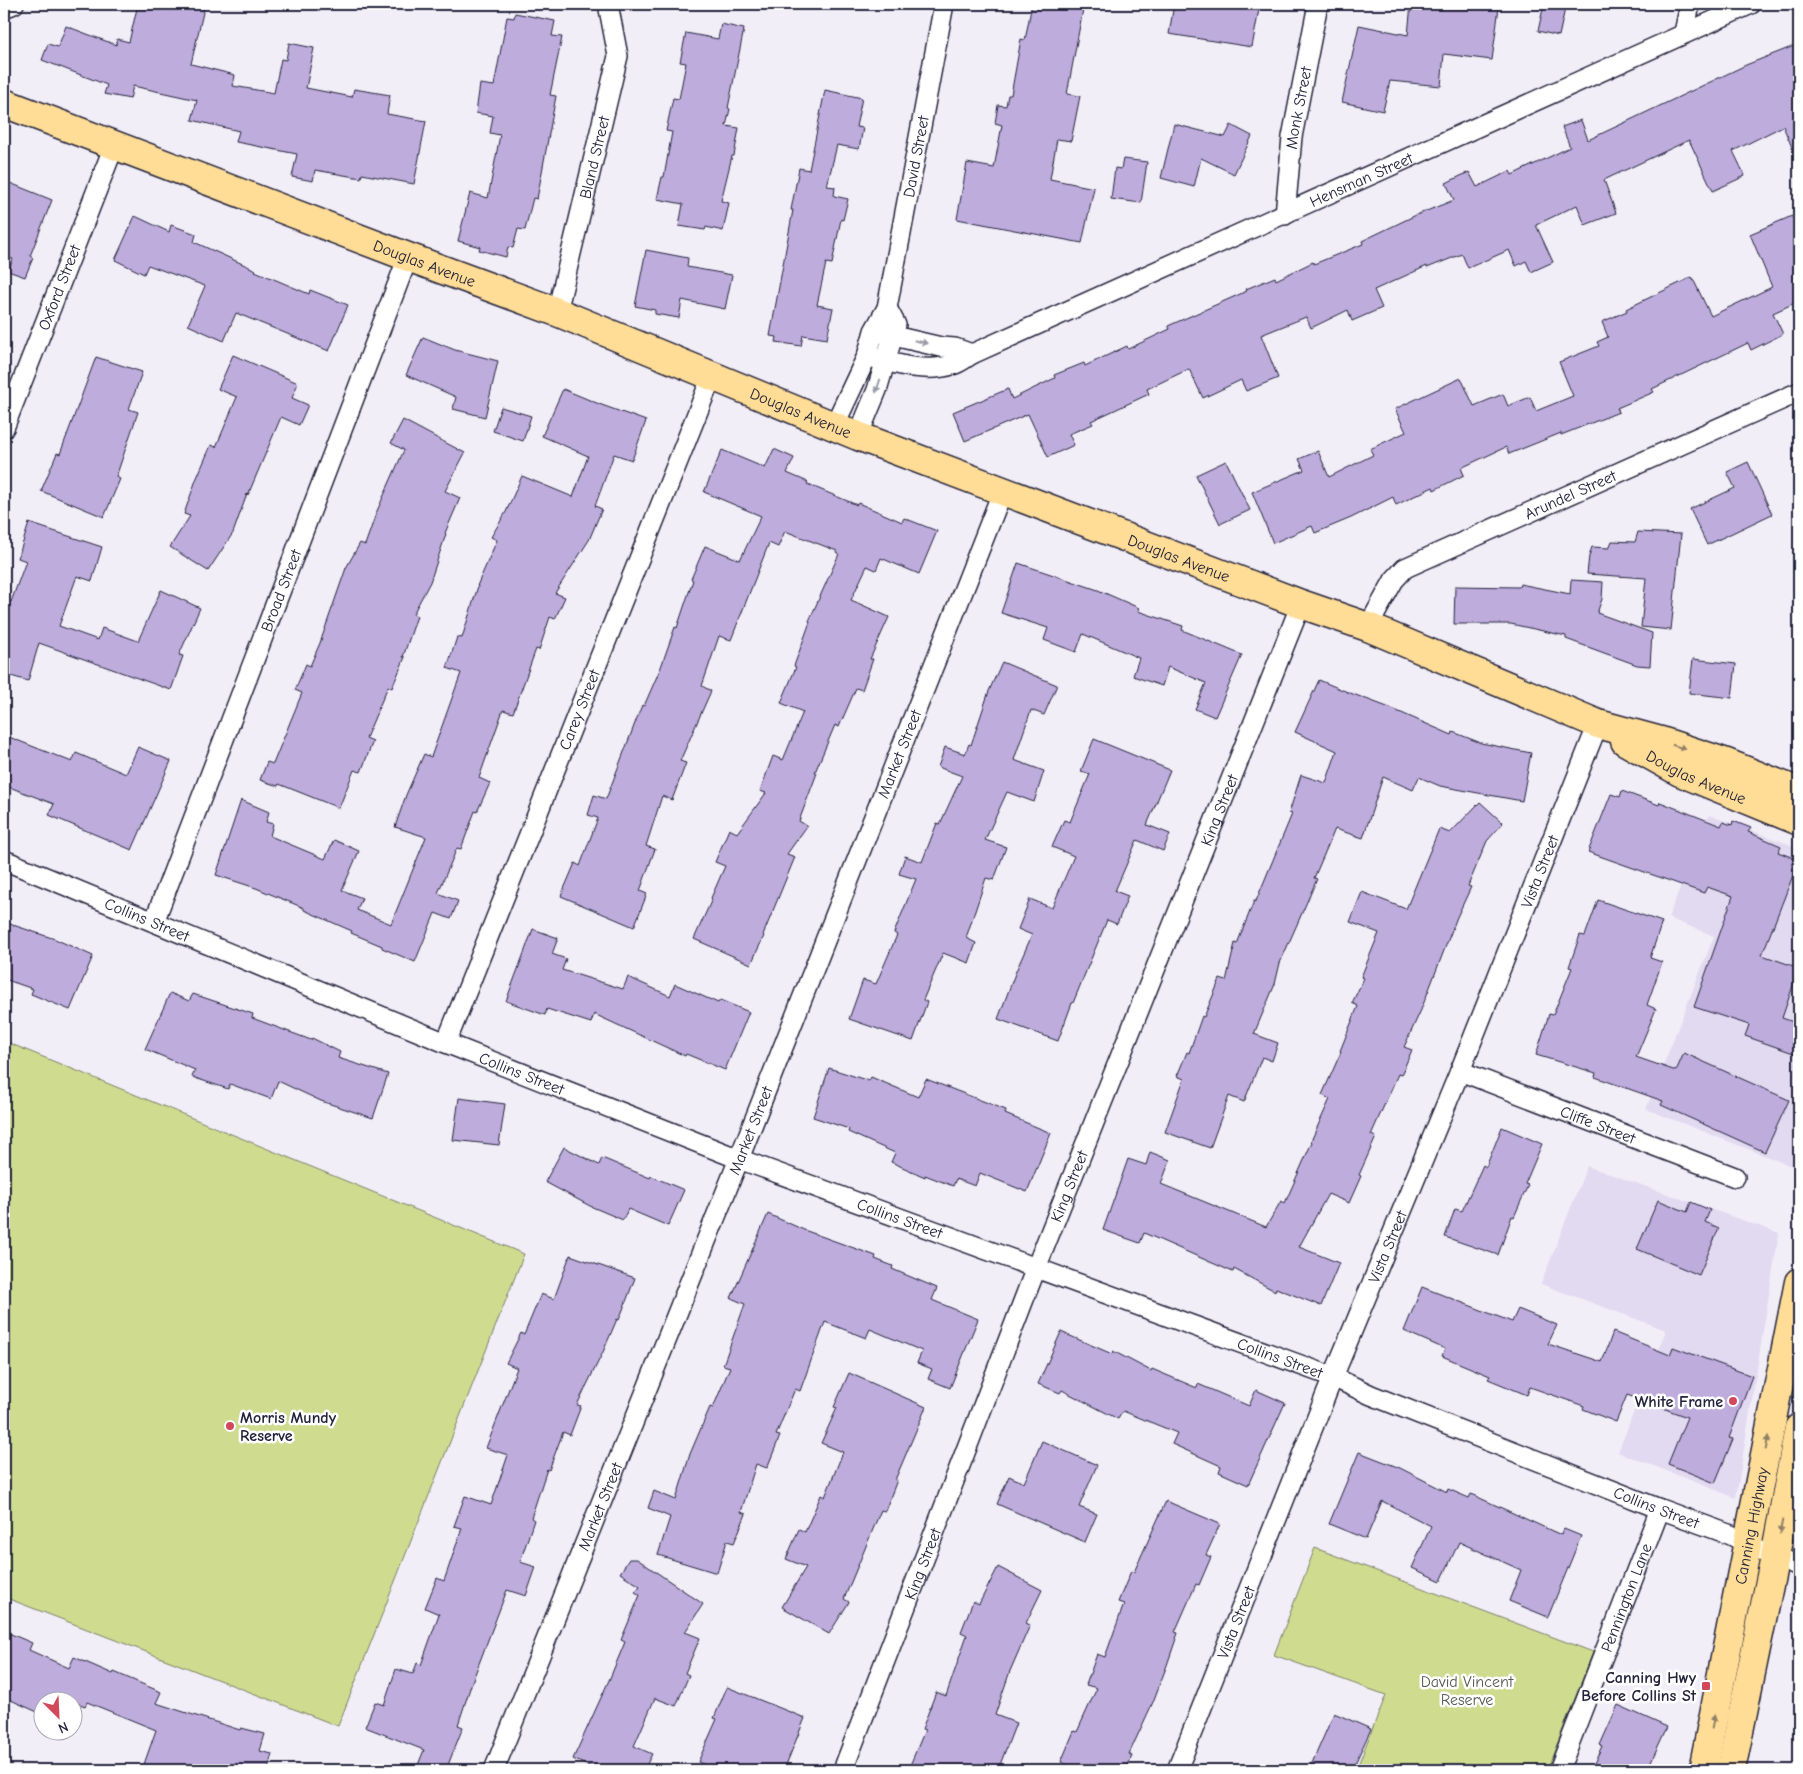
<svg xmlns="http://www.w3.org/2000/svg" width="1803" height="1774" viewBox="0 0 1803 1774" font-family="'Comic Neue',sans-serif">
	<rect width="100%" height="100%" fill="#f2eef8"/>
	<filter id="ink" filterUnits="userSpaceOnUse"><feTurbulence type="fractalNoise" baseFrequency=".02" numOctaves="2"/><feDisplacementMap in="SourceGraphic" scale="10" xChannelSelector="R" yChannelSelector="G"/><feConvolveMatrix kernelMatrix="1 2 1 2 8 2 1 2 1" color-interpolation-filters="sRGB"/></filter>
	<g filter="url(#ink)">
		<path fill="#e2daf0" d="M1709,815l90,33v321l-153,-60 68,-173 -46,-18z
			M1587,1166l192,67 -43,265 -118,-46 48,-122 -125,-46z"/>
		<path fill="#cfdc90" stroke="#787f66" d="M4,1041l520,213 -186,472 -334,-129z
			M1315,1548l278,104 -46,118h-191l30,-75 -112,-40z"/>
		<path fill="#beacdd" stroke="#22223b" d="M138,4h67l-14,60 44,11 -2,11 41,7 7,-34 5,1 3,-17 25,5 -8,40 46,9 2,-8 36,6 -3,19 39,7 -12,63 -52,-10 -1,4 -46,-8 -2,11 -21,-4 5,-23 -61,-12 3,-11 -47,-11 5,-20 -64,-14 -3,13 -26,-5 3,-9 -65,-25 6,-16 10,3 8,-21 50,19 1,-6 12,3z
			M1032,4h52l-17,90 13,2 -9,45 -14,-2 -7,40 44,9 -12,55 -125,-24 10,-56 27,5 8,-43 -7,-2 3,-18 8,1 2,-11h3l10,-56 4,1z
			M1174,4h86l-8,43 -83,-13z
			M1411,4h63l25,3 -7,53 -48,-6 -3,32 -51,-5 -7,30 -41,-9 17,-77 49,10z
			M1544,4h22l-7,32 -21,-5z
			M515,13l40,8 -3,15 10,1 -12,58 6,1 -19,103 -4,-1 -8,32 -7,-1 -5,19 -5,-1 -2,10 -27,-7 1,-3 -22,-6 12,-48 18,5 12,-63 -10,-2 3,-17 -17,-3 4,-29 14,2 13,-69 7,1z
			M721,24l23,5 -16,79 2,1 -4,17 13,2 -5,28h-2l-11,45 8,2 -6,28 -17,-4 -1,3 -26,-4 4,-22 -26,-5 5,-22h2l8,-45 -6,-1 7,-33 6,1 7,-36 -6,-1 6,-29 32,6z
			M1799,44v120l-16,-38 -50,25 12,25 -32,15 -24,-51 -85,40 12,33 -31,12 -8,-20 -41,20 17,37 -22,10 -5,-11 -10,5 -7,-16 -41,18 -6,-14 -35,14v-2l-53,24 8,18 -30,13 -4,-11 -37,18 -5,-11 -45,18 17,43 -32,13 -5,-11 -38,18 -14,-29 -42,20 2,5 -58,27 2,3 -24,10 5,11 -26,12 -20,-43 -63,27 -12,-29 55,-23 4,10 43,-21 -1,-3 30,-12 1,3 42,-20 1,3 42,-20 -2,-3 79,-35 -1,-2 29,-12 1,3 37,-18 1,2 49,-20 -1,-3 52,-25 40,-16 -8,-17 23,-11 8,15 33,-16 2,4 58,-28 -8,-20 19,-7 7,20 158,-75z
			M825,90l37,8 -6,29 7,1 -4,21 -22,-4 -10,41 8,1 -1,9 14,3 -5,21 -2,-1 -9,45 -6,-1 -9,42 16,3 -6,31 -24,-4 -2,11 -25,-4 1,-5 -7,-1 23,-126h-2l8,-42 10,2z
			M1174,124l51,13 6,-12 21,11 -18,38 -33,-16 -7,29 -33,-9z
			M1123,159l24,3 -6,41 -30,-4 4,-31 6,1z
			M4,183l5,2 1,-2 42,17 -22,56 3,2 -8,19 -17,-6 5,-12 -9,-2z
			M135,216l34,16 2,-7 25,9 -2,8 62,28 -1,1 54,23 1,-4 38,15 -19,46 -93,-38 -12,28 -36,-16 17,-39 -57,-21 -4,9 -29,-14z
			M1792,216l7,16v69l-26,12 10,21 -32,16 -3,-7 -96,46 2,3 -37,16 2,4 -58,23v-2l-52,21 -3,-7 -45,21 3,7 -30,15 -1,-3 -37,18 -3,-8 -42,21 -36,15 -3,-7 -39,17 -21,-51 52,-22 -5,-11 19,-8 11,26 44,-22 -3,-6 36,-17 -11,-23 66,-31 13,28 29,-12 5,12 22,-9 6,14 37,-15 -14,-34 40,-16 -2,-4 11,-5 -6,-15 25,-11 -1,-2 66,-32 19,39 61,-29 -22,-53z
			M646,250l42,8 -1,9 45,8 -7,34 -43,-9 -3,18 -24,-4v-4l-20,-4z
			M423,337l32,13 43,11 -13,56 -32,-8 3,-12 -50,-22z
			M233,355l65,28 -6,15 16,7 -9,20 -18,-8 -33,78 -1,-1 -14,39 -25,38 -38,-24 20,-31 -6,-2 12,-34 15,-35 5,2 21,-50 -19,-8z
			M96,357l46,15 -13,37 9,3 -22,65 4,2 -16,38 -63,-26 16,-38 3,1z
			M563,389l36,15 47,17 -14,39 -18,-6 -19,52 7,3 -13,31 -34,53 10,4 -10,22 -5,-2 -11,33 -3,-1 -23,64 -10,-3 -24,68 11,5 -13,29 -2,-1 -14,38 -4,-1 -19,45 20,8 -7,18 -16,-6 -20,49 -33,-14v-2l-31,-13 1,-2 -48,-21v-2l-48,-20 -40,-13 25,-75 28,12 -3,10 7,2 -3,12 55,23 9,-19 25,11 -17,39 20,8 -5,12 34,14 35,-87 -31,-10 11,-32 18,-41 7,3 30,-84 -14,-5 10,-31 5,1 16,-52h-1l20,-46 -6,-3 15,-25 16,-36 51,21 15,-41 -46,-20z
			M501,407l30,9 -8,25 -30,-10z
			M403,420l62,33 -20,38 15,7 -15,35 1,1 -16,48 -17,32 4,2 -14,41h2l-13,31 -4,-2 -22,52 7,3 -12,31 -7,-2 -15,38 -60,-24 -1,2 -18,-6 7,-18 6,2 29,-71 -7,-3 11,-26 4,2 10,-23 26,-75 14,-25 5,2 12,-34 27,-61 -13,-7z
			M774,449l20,9 -7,15 21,9 -1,2 50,21 1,-2 44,19 2,-4 33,13 -18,43 -38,-16 -5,12 -9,-4 -16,34 38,17 -19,42h3l-11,31 -6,-2 -17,39 -4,-2 -20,47 2,1 -18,48 8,5 -20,28 8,3 -32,78 1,1 -13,28 -57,-25 18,-40 -1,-1 14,-32 -10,-4 14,-33 8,4 29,-40 -6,-2 13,-35 10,4 20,-48 -22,-9 15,-36 -2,-1 16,-44 -1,-1 30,-67 -2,-1v-2l-52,-20 -7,16 -9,-4 -38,97 -12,-4 -17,50 9,5 -31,70 6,2 -14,37 -10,-4 -16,50 9,3 -15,42 7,3 -13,33 -73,-31 14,-33 5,3 18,-48 -10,-3 6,-20 12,4 36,-94 2,1 17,-39 14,-40 2,1 16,-48 -2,-1 14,-33 35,14 21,-44 -57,-24 18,-42 43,18z
			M1226,461l24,49 -30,14 -24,-49z
			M1748,462l24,52 -65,31 -17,-36 45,-21 -8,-16z
			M29,523l73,24 -10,34 -15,-5 -18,50 39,14 4,-12 36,13 23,-51 39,18 -21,47 4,1 -12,34 -132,-47 -11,38 -24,-7v-75l7,3 15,-41 -8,-3z
			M1638,532l43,2 -10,96 -30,-3 5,-49 -59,-4 2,-18 3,-9 17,1 3,-7 23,1z
			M1018,563l80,27 41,18 -1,3 45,15 -1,4 60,25 -27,62 -20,-8 11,-26 -38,-16 -6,19 -29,-10 6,-18 -56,-24 -7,18 -32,-12 4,-12 -47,-15z
			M1571,580l32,2 -1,17 -5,14 55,20 -2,33 -13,-1 -71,-26v-3l-55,-12h-57l1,-38 64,1 1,-3 50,10z
			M1693,659l43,5 -4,34 -43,-5z
			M1002,662l55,23 -13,30 -13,-5 -17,50 30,11 -10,31 -27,-10 -22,48 21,7 -12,33 -8,-2 -20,60 10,5 -7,20 -26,-10 -20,47 4,2 -14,39 -64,-22 14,-39 13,4 21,-49 -3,-2 22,-54 -17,-5 6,-18 17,6 15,-39 3,1 22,-48 -24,-9 7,-20 20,7 4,-10 2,1 18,-54z
			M1319,680l26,11 45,17 62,27 1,-3 28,11 50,10 -9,48 -82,-15 -21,-9 -6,13 -30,-13 -20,61 -28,-9 -21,49 3,1 -37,84 -5,21 -21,50 24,9 -6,18 -10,-4 -18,45 -15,-6 -19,52 -45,-16 19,-53 -7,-3 10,-24 2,1 13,-37 2,1 16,-38 6,2 9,-38 2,1 17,-43h2l36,-87 -3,-1 12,-38 25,8 11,-32 -42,-19z
			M4,735l68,27 4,-9 50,21 12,-27 33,14 -39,89 -83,-35 5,-11 -50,-19z
			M1094,739l76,31 -23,55 23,9 -7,17 -26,-11 -22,51 13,5 -11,28 -10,-4 -34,83h-1l-14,38 -60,-22 18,-48 16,-36 -14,-6 12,-30 22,9 22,-52 -22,-9 12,-27 6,2 20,-48 -9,-3z
			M1622,791l37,14 1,-3 61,24 2,-4 9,3 1,-4 18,7 -3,4 33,14 -3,6 21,8 -37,95 37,13 -17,50 17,6v31l-54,-19 4,-11 -55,-18 39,-111 -26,-9 -3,6 -116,-41 23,-58 9,3z
			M1480,802l23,21 -16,18 -19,45 3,1 -14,30 -36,93 -17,37 8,3 -11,25 -3,-1 -27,61 5,2 -17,38 2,1 -12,27 -21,-9 -29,53 40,16 -18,43 -45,-18 -1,3 -41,-22 -1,3 -89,-39 -4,10 -37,-13 25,-71 18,6 4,-13 20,8 -9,24 105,43 15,-26 4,2 27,-61 -1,-1 19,-42 -8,-4 19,-43 -1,-1 18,-45 -6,-3 12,-25 -3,-1 18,-44 -29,-11 12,-30 44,17 33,-80 11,4z
			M1598,900l64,22 -12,36 12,4 -15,43 9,4 -20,48 40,14 8,-18 105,47 -24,52 -104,-47 2,-4 -68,-24 1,-4 -60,-18 13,-41 4,1 19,-47 -3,-1 11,-32 5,1z
			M7,923l48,16 38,17 -23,54 -39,-16 2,-5 -29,-10v-46z
			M533,929l25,9 -6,16 14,5 -4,11 61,19 5,-12 42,19 5,-12 43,19 2,-3 29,12 -24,58 -39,-16 -1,2 -91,-42 -3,9 -44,-14 -2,6 -39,-14z
			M170,993l19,8 4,-7 60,20 -1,4 59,22 1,-2 28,14 -2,6 50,16 -15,44 -52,-17 -43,-20 -7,18 -41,-15 -2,5 -36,-12 3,-7 -50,-21z
			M829,1068l40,13 2,-4 47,20 8,-18 80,31 -1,4 46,19 -24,59 -47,-19 -5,13 -19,-7 -3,7 -28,-11v2l-34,-15 4,-9 -47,-21 1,-3 -36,-12z
			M459,1098l46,6 -6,41 -46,-5z
			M1502,1127l40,17 -17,40 3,1 -14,32 -2,-1 -14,39 -53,-18 10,-28 7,2 21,-46 3,2z
			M564,1147l35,18 3,-7 48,20 1,-2 33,14 -16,36 -40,-17 -5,11 -33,-14 -45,-24z
			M1658,1200l29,12 4,-10 19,8 -5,12 14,6 -20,47 -62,-26z
			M768,1214l36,16 72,26 -1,3 18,7 -1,3 45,19 -5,12 46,19 -28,69 -22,-9 4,-10 -15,-6 5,-12 -52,-22 -4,9 -41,-16 -25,69 -5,-2 -19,46 4,1 -13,32 -11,-4 -15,48 5,2 -12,29 -7,-2 -10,32 -59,-18 12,-38 -22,-9 6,-17 22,9 14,-46 20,-47 3,1 17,-41 -7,-2 22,-61 -14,-6z
			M570,1255l65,23 -16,42 -2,-1 -14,33 -26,53 4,1 -11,29 -7,-3 -14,38 -2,-1 -16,49 3,2 -14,42 16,5 -10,29 -19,-6 -35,92 -14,43 5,2 -17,43h-30l8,-20 -59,-23 10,-25 9,3 12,-36 17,5 4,-11 4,2 18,-51 -14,-6 12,-30 7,3 18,-53 -8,-2 11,-30 26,9 17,-50 -22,-7 31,-80 -11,-5 15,-30 3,2 17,-41 13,5z
			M1422,1287l90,35 6,-13 39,16 -9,19 54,18 11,-30 57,23 3,-8 79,29 -23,62 4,1 -18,44 -47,-19 19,-47 -60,-22 -11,27 -33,-13 1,-3 -54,-19 -3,8 -39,-16 2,-3 -48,-20 3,-7 -41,-18z
			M1061,1332l51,22 1,-3 38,20 1,-2 45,19 1,-4 51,22 7,-16 29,13 -37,82 -29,-13 2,-6 -49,-22 5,-11 -54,-22 -5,8 -56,-29 -2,3 -22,-9z
			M849,1373l77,34 -31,73h2l-12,31 -4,-1 -37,89 5,3 -20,32 -47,-27 24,-40 -20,-8 13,-30 6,3 16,-37 4,2 18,-45 -22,-9 16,-35 -3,-1z
			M1042,1441l55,24 -18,42 18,7 -12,28 -88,-38 12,-28 15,7z
			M1359,1452l41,16 47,24 1,-3 21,9 2,-4 90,41 3,-6 17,7 -33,81 -39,-16 12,-31 -62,-28 -18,39 -29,-13 19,-42 -49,-25 -16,38 -37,-15z
			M1166,1501l54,23 -14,31 5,2 -12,28 -3,-1 -21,48 3,1 -11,32 -14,37 -24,52 3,2 -6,14h-46l-19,-8 13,-31 3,1 20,-44 -11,-3 11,-31 8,3 19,-53 -6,-2 13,-31 3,1z
			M629,1559h8l66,45 -18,28 15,6 -15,35 4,2 -13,31 -21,-8 -21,48 18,8 -8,16h-47l-24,-11 37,-81 15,-36 -4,-2 19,-45 -5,-3 5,-6 -20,-13z
			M998,1567l44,23 -16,33 4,2 -20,46 -15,44 21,8 -18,47h-90l17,-40 -3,-1 14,-37 10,4 21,-61 -6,-3 12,-31 6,3z
			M4,1631l28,12 -3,7 40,18 5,-11 39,17 1,-2 47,20 -5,11 84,27 1,-2 24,6 -5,17 12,3 -4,16h-126l14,-40 -69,-28 -2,4 -8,-3 -5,9v-10h-30v12l-38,-17z
			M727,1687l78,31 -21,52h-66l-20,-8 19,-43 -3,-1z
			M1618,1705l49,22 -20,43h-56l11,-24 -2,-1z
			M1334,1713l37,16 -19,41h-43z"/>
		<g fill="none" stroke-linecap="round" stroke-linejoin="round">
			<g stroke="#22223b" stroke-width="22">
				<g id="minor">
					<path d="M4,8l10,-4"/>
					<path d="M1684,33l6,-29"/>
					<path id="s1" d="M1285,215l7,-78 26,-133"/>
					<path id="s2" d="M557,312l61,-256 -10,-52"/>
					<path d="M881,333l60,14 14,1 17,6"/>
					<path id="s3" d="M867,356c28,8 59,18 88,8 6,-2 12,-7 17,-10l779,-350"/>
					<path id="s4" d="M834,426l33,-70 7,-25 13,-23 57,-304"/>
					<path id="s5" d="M4,428l110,-282"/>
					<path d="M858,436l19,-46 19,-65 -9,-17"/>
					<path id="s6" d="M1368,627l26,-47 11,-12 394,-176"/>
					<path id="s7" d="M4,860l442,183 293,116 594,218 38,18 289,114 71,26 18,10 50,21"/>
					<path id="s8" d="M154,922l254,-665"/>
					<path id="s9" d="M446,1043l266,-667"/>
					<path id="s10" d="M1460,1071l275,106"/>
					<path id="s11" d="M494,1770l237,-591 272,-689"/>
					<path id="s12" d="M843,1770l193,-502 265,-664"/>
					<path id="s13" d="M1177,1770l156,-393 127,-306 138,-347"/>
					<path id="s14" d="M1559,1770l101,-261"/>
				</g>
			</g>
			<g stroke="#22223b" stroke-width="31">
				<g id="primary">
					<path id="s15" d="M4,103l404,154 149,55 301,124 443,168 67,23 230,97 63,17 63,21 75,30"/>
					<path id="s16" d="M1625,741l55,31 119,49"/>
				</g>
			</g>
			<g stroke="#22223b" stroke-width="31">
				<g id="trunk">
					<path id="s17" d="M1703,1770l96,-488"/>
					<path d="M1731,1770l44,-214 24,-128"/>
				</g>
			</g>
			<use href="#minor" stroke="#fff" stroke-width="19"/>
			<use href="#primary" stroke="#ffdd96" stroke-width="28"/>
			<use href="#trunk" stroke="#ffdd96" stroke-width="28"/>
		</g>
		<defs><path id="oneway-solid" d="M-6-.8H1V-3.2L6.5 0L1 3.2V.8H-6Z" transform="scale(1.25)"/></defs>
		<g fill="#9c9ca7">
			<use href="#oneway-solid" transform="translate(921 342) rotate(14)"/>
			<use href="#oneway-solid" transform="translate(878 386) rotate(108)"/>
		</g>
		<g fill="#908068">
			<use href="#oneway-solid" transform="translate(1679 747) rotate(18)"/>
			<use href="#oneway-solid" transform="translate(1767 1443) rotate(-79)"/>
			<use href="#oneway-solid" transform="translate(1781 1527) rotate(101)"/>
			<use href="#oneway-solid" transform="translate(1713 1722) rotate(-79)"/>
		</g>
	</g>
	<g fill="#d1495b" stroke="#fff" stroke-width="2">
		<circle cx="1733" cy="1401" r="5"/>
		<circle cx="230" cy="1426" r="5"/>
		<rect x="1701" y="1681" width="10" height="10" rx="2.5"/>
	</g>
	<g text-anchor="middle" stroke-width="5" stroke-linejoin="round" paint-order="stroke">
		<g font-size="16" fill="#22223b" stroke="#fff">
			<text dy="6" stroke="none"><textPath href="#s1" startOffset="108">Monk Street</textPath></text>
			<text dy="6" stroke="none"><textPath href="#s4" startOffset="284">David Street</textPath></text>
			<text dy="6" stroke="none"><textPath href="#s2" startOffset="159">Bland Street</textPath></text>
			<text dy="6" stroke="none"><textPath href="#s3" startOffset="536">Hensman Street</textPath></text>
			<text dy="6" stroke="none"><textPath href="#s15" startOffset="450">Douglas Avenue</textPath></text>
			<text dy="6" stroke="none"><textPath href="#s5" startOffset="151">Oxford Street</textPath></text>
			<text dy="6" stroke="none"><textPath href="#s15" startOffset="855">Douglas Avenue</textPath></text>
			<text dy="6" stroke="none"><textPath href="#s6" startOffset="251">Arundel Street</textPath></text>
			<text dy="6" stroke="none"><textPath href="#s15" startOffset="1260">Douglas Avenue</textPath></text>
			<text dy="6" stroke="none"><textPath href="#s8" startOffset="355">Broad Street</textPath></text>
			<text dy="6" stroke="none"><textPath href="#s9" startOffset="359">Carey Street</textPath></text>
			<text dy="6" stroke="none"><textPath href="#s11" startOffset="1094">Market Street</textPath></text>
			<text dy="6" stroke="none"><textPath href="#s16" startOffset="80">Douglas Avenue</textPath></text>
			<text dy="6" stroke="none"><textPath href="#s12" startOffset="1031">King Street</textPath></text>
			<text dy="6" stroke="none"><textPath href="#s13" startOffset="969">Vista Street</textPath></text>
			<text dy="6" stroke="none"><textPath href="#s7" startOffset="155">Collins Street</textPath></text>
			<text dy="6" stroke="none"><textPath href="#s7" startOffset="560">Collins Street</textPath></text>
			<text dy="6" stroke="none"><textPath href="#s10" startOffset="148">Cliffe Street</textPath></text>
			<text dy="6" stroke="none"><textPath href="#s11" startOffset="689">Market Street</textPath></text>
			<text dy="6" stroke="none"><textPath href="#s12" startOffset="626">King Street</textPath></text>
			<text dy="6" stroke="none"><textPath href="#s7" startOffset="965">Collins Street</textPath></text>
			<text dy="6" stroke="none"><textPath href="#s13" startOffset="564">Vista Street</textPath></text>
			<text dy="6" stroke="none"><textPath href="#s7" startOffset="1370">Collins Street</textPath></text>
			<text dy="6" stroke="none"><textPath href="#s11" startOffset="284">Market Street</textPath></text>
			<text dy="6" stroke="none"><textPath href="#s7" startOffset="1775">Collins Street</textPath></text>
			<text dy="6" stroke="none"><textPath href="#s17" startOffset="249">Canning Highway</textPath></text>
			<text dy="6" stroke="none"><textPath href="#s12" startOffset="221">King Street</textPath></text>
			<text dy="6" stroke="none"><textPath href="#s14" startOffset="185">Pennington Lane</textPath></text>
			<text dy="6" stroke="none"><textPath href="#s13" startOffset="159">Vista Street</textPath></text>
		</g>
		<g font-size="16" font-weight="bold" fill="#22223b" stroke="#fff" text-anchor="end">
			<text x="1723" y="1407">White Frame</text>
			<text x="240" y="1423" text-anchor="start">Morris Mundy<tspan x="240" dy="18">Reserve</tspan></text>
			<text x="1696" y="1683">Canning Hwy<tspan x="1696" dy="18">Before Collins St</tspan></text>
		</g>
		<g font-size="16" fill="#565a54" stroke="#fff">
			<text x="1467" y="1687">David Vincent<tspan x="1467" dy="18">Reserve</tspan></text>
		</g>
	</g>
	<rect width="1803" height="1774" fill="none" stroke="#fff" stroke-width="20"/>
	<rect x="10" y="10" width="1783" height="1754" fill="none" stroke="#22223b" stroke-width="2" filter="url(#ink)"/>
	<g transform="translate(58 1716) rotate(156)"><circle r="24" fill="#ffffff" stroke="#a7a7b1"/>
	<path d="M0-4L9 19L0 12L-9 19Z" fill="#d1495b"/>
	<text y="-8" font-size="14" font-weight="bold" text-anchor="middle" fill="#22223b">N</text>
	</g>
</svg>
